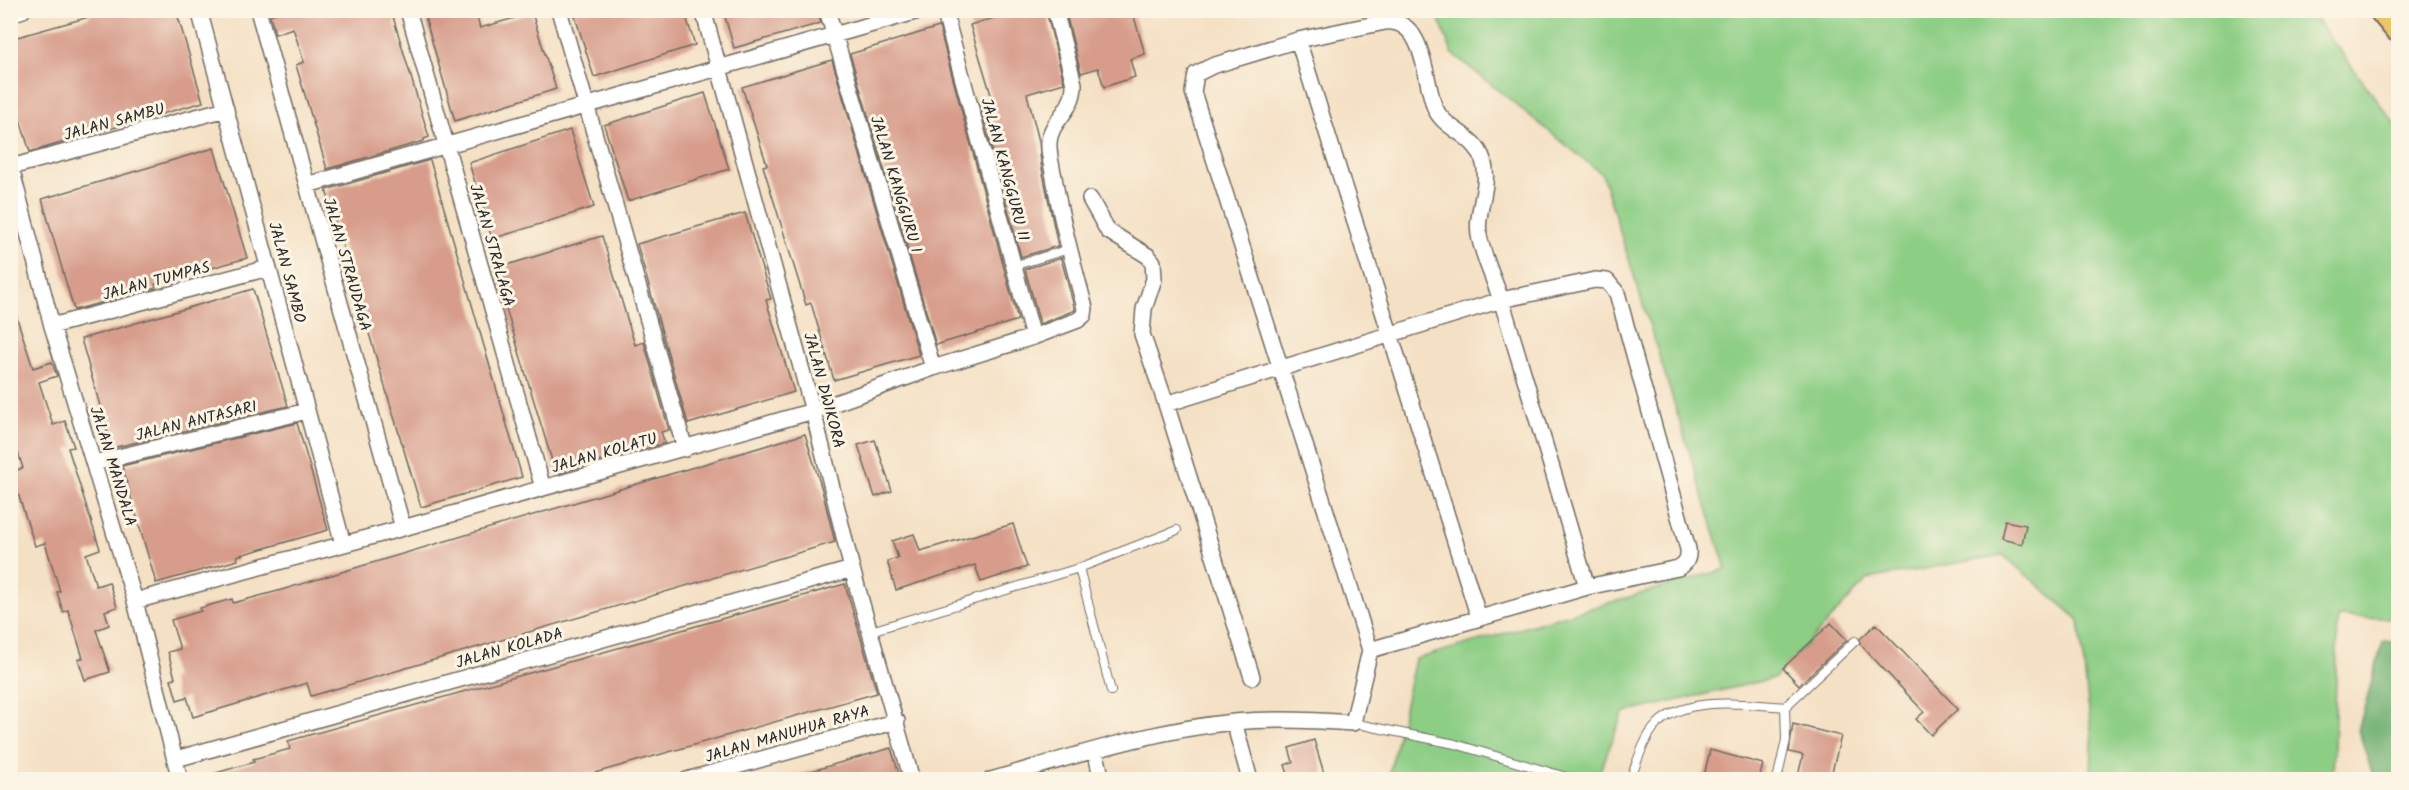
<svg xmlns="http://www.w3.org/2000/svg" width="2409" height="790" viewBox="0 0 2409 790" font-family="Kalam,sans-serif">
	<rect width="100%" height="100%" fill="#fcf5e5"/>
	<filter id="ink" filterUnits="userSpaceOnUse"><feTurbulence type="fractalNoise" baseFrequency=".0167" numOctaves="2"/><feDisplacementMap in="SourceGraphic" scale="12" xChannelSelector="R" yChannelSelector="G"/><feConvolveMatrix kernelMatrix="1 2 1 2 8 2 1 2 1" color-interpolation-filters="sRGB"/></filter>
	<filter id="wash" filterUnits="userSpaceOnUse"><feTurbulence type="fractalNoise" baseFrequency=".008" numOctaves="4" result="noise"/><feDisplacementMap in="SourceGraphic" scale="24" xChannelSelector="R" yChannelSelector="G"/><feGaussianBlur stdDeviation="1.35" result="paint"/><feColorMatrix in="noise" values="0 0 0 0 0 0 0 0 0 0 0 0 0 0 0 0 0 1.4 0 .05"/><feComposite in="paint" operator="in"/></filter>
	<g filter="url(#wash)">
		<rect width="100%" height="100%" fill="#f4e0c4"/>
		<path fill="#8dce85" stroke="#5c7c58" stroke-width="1.5" d="M1436,11h874l88,117v490l-60,-1 -5,162h-242l1,-39 -13,-120 -76,-65 -135,24 -93,99 -152,35 -26,66 -209,1 27,-121 311,-90 -124,-395 -150,-121z"/>
		<path fill="#72b172" stroke="#4e6e4e" stroke-width="1.5" d="M2383,641l15,2v136h-24l-16,-49z"/>
		<g id="blocks">
			<path fill="#d79c8b" d="M103,10h73l27,92 -173,50 -20,-65v-48l79,-22 -1,-2z
				M284,10h107l38,127 -5,2v2l-97,28 -31,-104 8,-3 -11,-34 -18,6 -5,-19z
				M423,10h52l5,18 52,-15 24,76 -101,32z
				M573,10h111l11,35 -101,32z
				M723,10h95l3,13 -87,25z
				M1005,10h41l18,73 -37,11 12,47 2,23 17,82 -37,11 -42,-155 13,-4 -22,-73 37,-11z
				M1065,10h67l13,44 -15,5 5,18 -31,10 -6,-19 -17,5z
				M939,27l79,293 -82,25 -86,-291z
				M832,60l87,295 -85,25 -23,-77 -5,2 -43,-139 4,-1 -25,-78z
				M705,93l24,76 -101,32 -24,-76z
				M570,130l24,77 -102,32 -23,-76z
				M214,148l33,110 -92,26 1,4 -82,22 -32,-111z
				M430,160l92,317 -101,30 -95,-317z
				M745,213l26,86 -5,1 28,92 -106,32 -51,-180z
				M602,236l33,109 9,-3 25,88 -8,2 4,11 -109,31 -62,-205z
				M1061,258l14,52 -35,14 -15,-55z
				M253,289l35,117 -176,42 -31,-109z
				M14,309l19,59 19,-6 5,14 -18,6 14,43 12,-4 9,26 -6,1 32,101 -14,5 10,32 13,-4 8,25 -12,4 4,14 -13,5 14,42 -25,8 -7,-21 5,-1 -15,-48 -5,2 -6,-20 3,-1 -15,-48 -10,3 -24,-74 12,-4 -13,-40v-118z
				M297,423l31,107 -91,26 1,4 -82,23 -34,-117z
				M805,434l17,56 13,52 -524,154 -4,-13 -114,34 -6,-20 -10,3 -6,-21 4,-1 -7,-26 12,-3 -9,-29 30,-9 -1,-3 32,-9 1,4 45,-12z
				M875,440l17,51 -17,6 -17,-52z
				M2005,521l21,4 -4,19 -21,-5z
				M1013,524l14,43 -46,15 -6,-17 -79,25 -9,-29 11,-3 -6,-17 22,-7 6,17z
				M845,584l32,109 -307,87h-360l-1,-5 45,-13 -1,-3 37,-10 -2,-8z
				M1831,623l16,17 -48,45 -16,-17z
				M1876,624l82,85 -27,26 -15,-16 8,-7 -64,-68v-5z
				M1793,724l48,12 -11,44h-33l6,-25 -14,-3z
				M1314,740l12,40h-36l-5,-15 8,-3 -4,-14z
				M891,748l10,32h-106l-1,-4z
				M1710,750l53,14 -4,16h-56z"/>
		</g>
	</g>
	<g filter="url(#ink)">
		<use href="#blocks" fill-opacity="0" stroke="#716a61" stroke-width="1.5"/>
		<g fill="none" stroke-linecap="round" stroke-linejoin="round">
			<g stroke="#716a61" stroke-width="10">
				<path id="lane" d="M1013,266l56,-17
					M1079,568l32,123
					M871,631l208,-63 98,-38
					M1353,723l102,21 121,36
					M1630,780c7,-17 12,-37 23,-51 27,-35 94,-25 132,-22
					M1777,780l9,-40 -1,-33 70,-66"/>
			</g>
			<g stroke="#716a61" stroke-width="18">
				<path id="street" d="M199,10l144,534
					M258,10l145,518
					M408,10l135,478
					M559,10l126,439
					M703,10l110,401 39,158 60,211
					M827,10l106,358
					M944,10l89,327
					M10,14l13,-4
					M1298,40l181,578
					M10,164l42,162 83,275 45,179
					M11,167l215,-58
					M307,185l615,-175
					M1090,199l18,32 40,25 5,6 1,17 -10,30 -2,25 24,70 86,273
					M52,326l216,-58
					M1166,404l335,-104 94,-20 12,1 10,12 71,256c1,9 -2,15 -10,19l-91,19 -217,63
					M94,463l213,-52
					M135,601l268,-73 410,-117 120,-43 100,-31 45,-17 6,-5 1,-7c-11,-41 -23,-83 -30,-125 -2,-13 -7,-28 -6,-41 2,-23 25,-30 25,-58l-19,-74
					M1234,722l16,58
					M1095,750l7,30
					M176,759l676,-190
					M687,780l210,-59
					M991,780c80,-23 161,-50 243,-58 40,-4 79,-2 119,1l17,-73 -177,-558 3,-18 16,-8 86,-26 87,-18c41,-4 39,60 50,86 9,22 40,26 48,52 9,27 -10,54 -3,80 6,24 17,46 24,69 28,93 56,185 83,278"/>
			</g>
			<g stroke="#716a61" stroke-width="32">
				<path id="highway" d="M2384,10l14,17"/>
			</g>
			<use href="#lane" stroke="#fff" stroke-width="8"/>
			<use href="#street" stroke="#fff" stroke-width="15"/>
			<use href="#highway" stroke="#ecc669" stroke-width="28"/>
		</g>
	</g>
	<g text-anchor="middle" stroke-width="6" stroke-linejoin="round" paint-order="stroke">
		<g font-size="16" fill="#2b2b2b" stroke="#fcf5e5">
			<text transform="translate(114 121) rotate(-15)" y="6">JALAN SAMBU</text>
			<text transform="translate(1006 169) rotate(75)" y="6">JALAN KANGGURU II</text>
			<text transform="translate(897 184) rotate(73)" y="6">JALAN KANGGURU I</text>
			<text transform="translate(493 245) rotate(74)" y="6">JALAN STRALAGA</text>
			<text transform="translate(348 264) rotate(74)" y="6">JALAN STRAUDAGA</text>
			<text transform="translate(288 272) rotate(75)" y="6">JALAN SAMBO</text>
			<text transform="translate(156 280) rotate(-15)" y="6">JALAN TUMPAS</text>
			<text transform="translate(825 390) rotate(75)" y="6">JALAN DWIKORA</text>
			<text transform="translate(196 420) rotate(-14)" y="6">JALAN ANTASARI</text>
			<text transform="translate(604 452) rotate(-16)" y="6">JALAN KOLATU</text>
			<text transform="translate(114 466) rotate(73)" y="6">JALAN MANDALA</text>
			<text transform="translate(509 647) rotate(-16)" y="6">JALAN KOLADA</text>
			<text transform="translate(787 733) rotate(-16)" y="6">JALAN MANUHUA RAYA</text>
		</g>
	</g>
	<rect width="2409" height="790" fill="none" stroke="#fcf5e5" stroke-width="36"/>
</svg>
